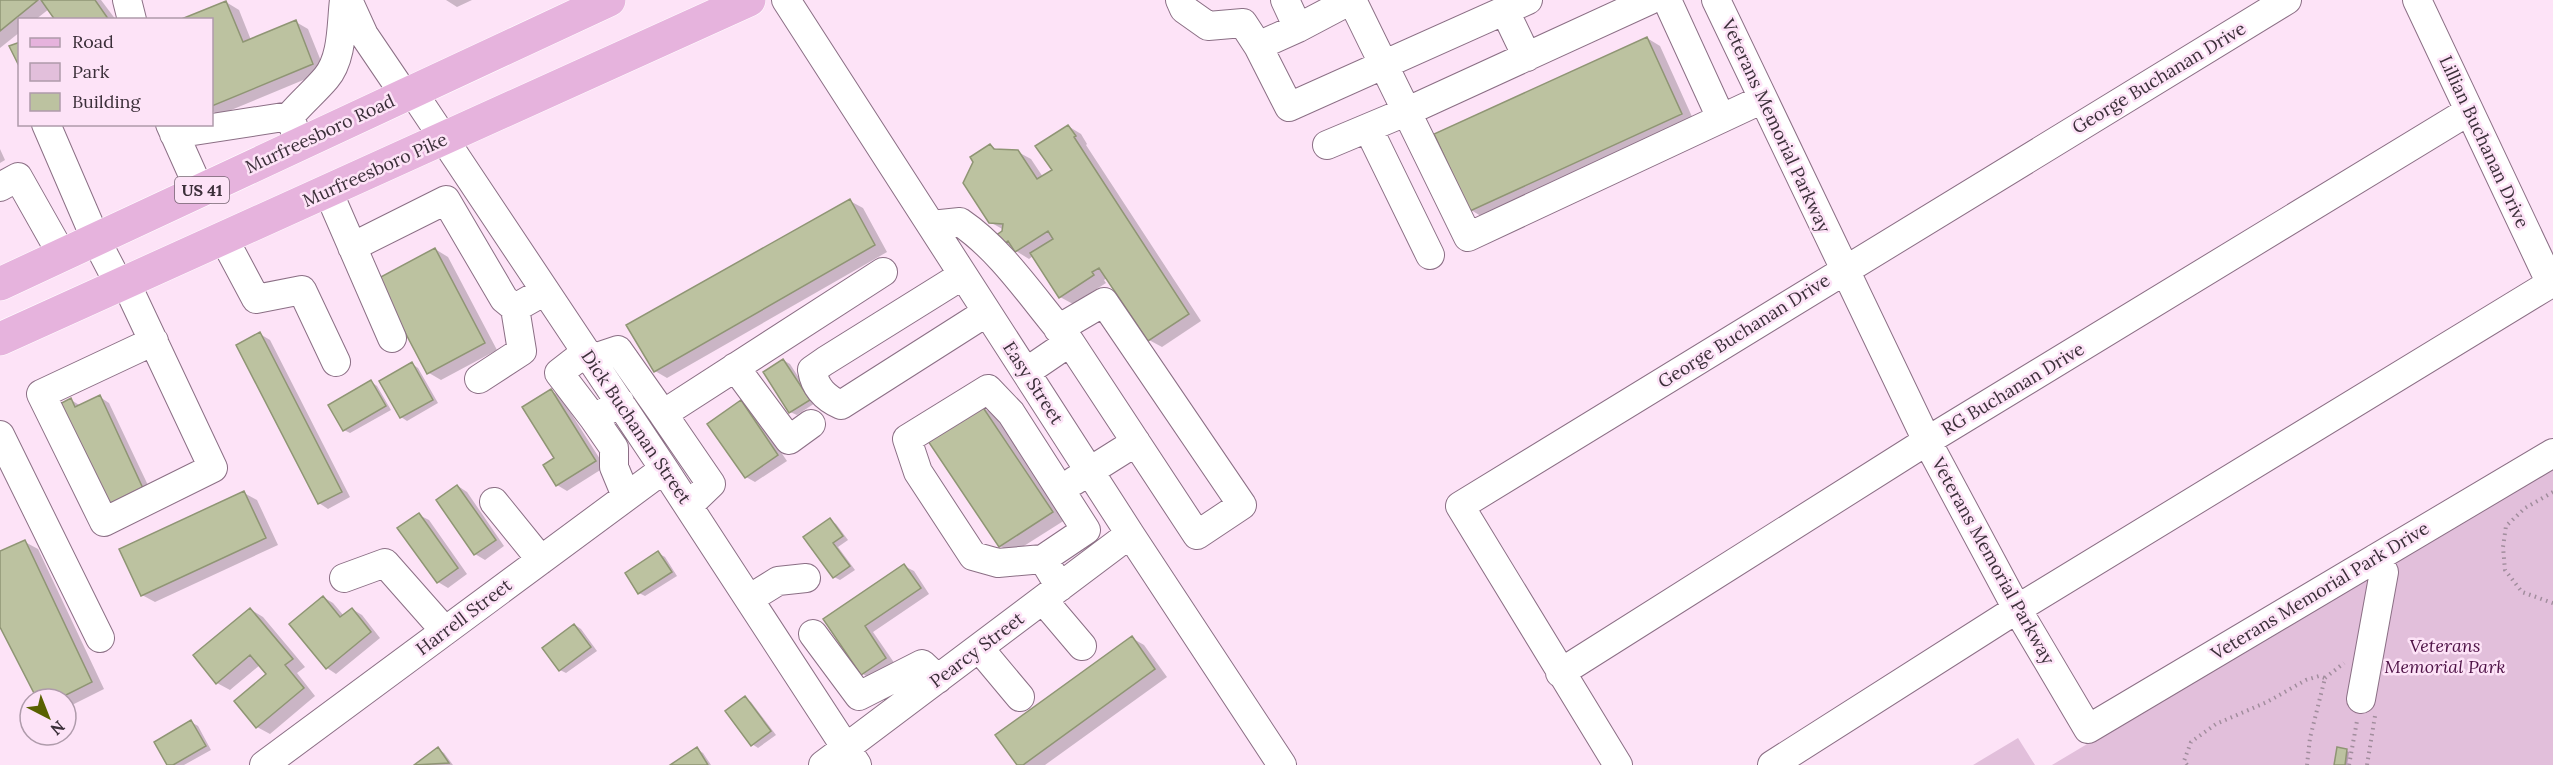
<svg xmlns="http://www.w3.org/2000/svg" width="2553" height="765" viewBox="0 0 2553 765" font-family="Lora,serif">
	<rect width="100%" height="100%" fill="#fde3f7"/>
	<path fill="#e2bfdb" d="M2553,466v299h-501z
		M2018,738l17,27h-62z"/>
	<path fill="#0003" d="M0,0h101l15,20h-59l-8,-11 -14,11h-15v12l-20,16z
		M446,0h26l-15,7z
		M226,2l13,8 12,30 45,-18 12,7 17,42 -106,44 -7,-4v-91z
		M1647,38l13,8 34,75 -210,97 -13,-8z
		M1068,126l13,8 6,10 -1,1 115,176 -39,26 -13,-7 -42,-62 -3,2 2,3 -33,21 -13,-7 -27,-41 -4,3 -13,-8 -7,5 -13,-7 8,-19 -14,-8v-77l9,6 19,1 13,7 12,18 11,-7z
		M0,149l5,11 -5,3z
		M850,201l13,7 24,44 -220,126 -12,-7z
		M435,249l13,8 49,93 -56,30 -12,-7z
		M260,334l10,6 80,157 -22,12 -9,-6z
		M783,360l7,4 25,39 -18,12 -7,-3z
		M412,364l6,4 20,35 -31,18 -6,-4z
		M371,382l6,4 14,24 -41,23 -6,-3z
		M551,391l9,5 45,71 -38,24 -10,-6z
		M100,397l9,6 46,97 -40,19 -44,-119 10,6z
		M741,402l10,6 36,53 -32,21 -9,-5z
		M982,407l13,8 70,105 -52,33 -13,-7z
		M458,486l9,6 37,54 -19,14 -10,-6z
		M244,493l13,7 21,45 -123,57 -13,-7z
		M419,515l10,5 38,54 -19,14 -10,-6z
		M830,520l6,4 12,16 -10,7 17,23 -15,10 -6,-3z
		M25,542l13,7 66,140 -38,19v-9h-27l-39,-75v-71z
		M658,553l7,4 12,19 -32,20 -6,-3z
		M904,566l10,5 15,23 -56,38 22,32 -23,16 -9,-6 -37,-55z
		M323,597l10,6 11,13 8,-7 10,6 18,23 -44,36 -9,-6z
		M250,609l13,8 42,50 -8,6 18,23 -45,38 -13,-7 11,-53 -8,-9 -30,25 -13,-7z
		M575,625l6,4 16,22 -31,22 -6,-3z
		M1132,638l12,7 23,32 -122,88h-27z
		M745,698l6,4 25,33 -18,13 -6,-4z
		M191,722l7,4 13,24 -27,15h-15z
		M438,749l6,4 9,12h-37z
		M697,749l6,4 8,12h-38z
		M2347,751l2,1 -2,13h-11z"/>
	<path fill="#bcc2a0" stroke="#8f9574" stroke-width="1.5" d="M0,0h38l-38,31z
		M41,0h54l14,20h-54z
		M226,1l17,41 53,-22 17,44 -101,42v-86h-33z
		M1647,37l35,77 -212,97 -36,-77z
		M20,42v26l-11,-22z
		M1068,125l8,11 -2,1 115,177 -41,27 -49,-73 -7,4 2,3 -35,23 -29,-45 23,-14 -5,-8 -33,21 -7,-11 -13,9 -6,-10 13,-9 1,-7 -14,-1 -26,-40 10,-21 -3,-5 20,-13 4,5 24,1 19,29 15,-9 -17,-24z
		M850,199l25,46 -221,127 -28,-47z
		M435,248l50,95 -58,31 -50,-95z
		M260,332l82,160 -24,12 -82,-159z
		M783,359l27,41 -21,13 -26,-41z
		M412,362l21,38 -33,18 -21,-37z
		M371,380l15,26 -43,25 -15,-26z
		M551,389l45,72 -40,25 -13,-21 11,-7 -32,-51z
		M100,395l46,100 -42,19 -50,-107 17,-9 4,9z
		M741,400l37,55 -33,23 -38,-54z
		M982,406l71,106 -54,35 -73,-109z
		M457,485l39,55 -22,15 -38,-55z
		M244,491l22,47 -125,58 -22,-47z
		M419,513l39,55 -21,15 -40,-55z
		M830,518l13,18 -10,7 17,23 -17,12 -30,-41z
		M25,540l67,142 -34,17h-21l-37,-72v-76z
		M658,551l14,21 -34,22 -13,-21z
		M904,564l17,24 -56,38 21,32 -25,17 -38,-56z
		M323,596l17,21 12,-9 19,24 -45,37 -37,-45z
		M250,608l43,51 -8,6 19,23 -48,40 -22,-27 32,-27 -16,-19 -34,29 -23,-29z
		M574,624l17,23 -32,24 -17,-23z
		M1132,636l23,33 -132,96h-6l-22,-30z
		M745,696l26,35 -20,15 -26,-35z
		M191,720l15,26 -33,19h-6l-13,-23z
		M438,747l11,16 -35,2z
		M697,747l11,18h-38z
		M2337,747l10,2 -2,16h-11z"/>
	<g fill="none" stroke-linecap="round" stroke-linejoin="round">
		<g stroke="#8b6f85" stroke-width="30">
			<path id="minor" d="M127,0l5,20
				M348,0l16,35 40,59
				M786,0l344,534 152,231
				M1180,0l4,9 24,17 35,-3 15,23 40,-18
				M1285,0l13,28 53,-28
				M1352,0l116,237 295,-138
				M1667,0l54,118
				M1716,0l211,441 90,168 71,120 465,-276
				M2417,0l134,284
				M1505,11l22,46
				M1258,46l31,61 239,-107
				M412,91l252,378 193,296
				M46,124l50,116 23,44
				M170,124l30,67
				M1368,128l62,127
				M174,134l116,-18
				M299,144l-9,-28c12,-14 25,-25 36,-38 17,-20 15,-54 18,-78
				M1327,145l81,-34 242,-111
				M0,187l18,-10 44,78
				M328,191l64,147
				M931,225l29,-3c44,30 75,80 110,120l127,193 45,-30 -138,-203 -46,27
				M223,237l33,62 46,-9 34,72
				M352,247l94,-47 58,99 11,9 30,-17
				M963,275l-138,86 -13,9c3,18 13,28 29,35l146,-93
				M125,281l88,187 -109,54 -63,-128 113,-53
				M586,352l-27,21 35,46 26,-17
				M591,359l27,-9 45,64 220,-142
				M735,367l54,73 22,-16
				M1026,372l44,-30
				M479,379l43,-28 -7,-43
				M663,414l48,70 -23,22
				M594,419l20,29v19l12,29
				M0,435l100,203
				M1074,481l62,-39
				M494,502l47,58
				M1043,559l-45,4 -25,-7 -55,-84 -11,-33 81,-50 23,24 75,117 -43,29 17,28
				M344,578l41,-15 60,68
				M749,599l29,-18 28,-3
				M1043,600l39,46
				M813,634l46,62 63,-32 16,15
				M979,648l41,49
				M1560,673l367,-232 542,-330
				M2361,699l23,-127 -8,-14
				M264,765l400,-296
				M823,765l307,-231
				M1618,765l-158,-259 827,-506
				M1772,765l245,-156 536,-327"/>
		</g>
		<g stroke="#fff" stroke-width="34">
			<path id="major" d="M0,284l609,-284
				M0,339l749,-339"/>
		</g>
		<path stroke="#a18d9d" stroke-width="4" stroke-dasharray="1.5 4.5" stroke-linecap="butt" d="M2553,492l-28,16 -19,18 -3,21 2,23 17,22 31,11
			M2325,678l19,-15
			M2187,765l-3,-4 7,-19 25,-18 51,-22 39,-22 13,-4 6,2 -15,60 -3,27
			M2349,765l8,-44
			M2367,765l8,-49"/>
		<use href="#minor" stroke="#fff" stroke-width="28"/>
		<use href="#major" stroke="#e6b3dd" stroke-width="33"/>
	</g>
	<g text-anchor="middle" stroke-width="5" stroke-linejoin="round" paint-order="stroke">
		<rect fill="#fde3f7" stroke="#756572" stroke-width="1.5" x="175" y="177" width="54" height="26" rx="4.5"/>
		<g font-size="16" font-weight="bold" fill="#3b2f39">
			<text x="202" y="196">US 41</text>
		</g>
		<g font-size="18" fill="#3b2f39" stroke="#fde3f7">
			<text transform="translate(2159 78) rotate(-31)" y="6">George Buchanan Drive</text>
			<text transform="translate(1776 126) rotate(65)" y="6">Veterans Memorial Parkway</text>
			<text transform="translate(320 134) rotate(-25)" y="6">Murfreesboro Road</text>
			<text transform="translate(2484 142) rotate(65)" y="6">Lillian Buchanan Drive</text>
			<text transform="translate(375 170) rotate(-24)" y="6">Murfreesboro Pike</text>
			<text transform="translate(1744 331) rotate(-32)" y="6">George Buchanan Drive</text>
			<text transform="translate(1033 383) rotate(57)" y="6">Easy Street</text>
			<text transform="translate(2013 389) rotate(-31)" y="6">RG Buchanan Drive</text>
			<text transform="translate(636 427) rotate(56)" y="6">Dick Buchanan Street</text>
			<text transform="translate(1993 561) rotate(61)" y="6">Veterans Memorial Parkway</text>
			<text transform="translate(2320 591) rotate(-31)" y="6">Veterans Memorial Park Drive</text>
			<text transform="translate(464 617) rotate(-37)" y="6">Harrell Street</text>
			<text transform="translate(977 650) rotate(-37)" y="6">Pearcy Street</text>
		</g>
		<g font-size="18" font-style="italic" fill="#4e1246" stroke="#fde3f7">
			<text x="2445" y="652">Veterans<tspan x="2445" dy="21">Memorial Park</tspan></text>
		</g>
	</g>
	<rect x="18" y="18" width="195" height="108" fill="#fde3f7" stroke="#af9bab" stroke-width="1.5"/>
	<rect x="30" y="38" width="30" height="9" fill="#e6b3dd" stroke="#af9bab" stroke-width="1.5"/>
	<text x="72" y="48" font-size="18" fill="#3b2f39">Road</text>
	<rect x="30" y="63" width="30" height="18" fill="#e2bfdb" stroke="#af9bab" stroke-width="1.5"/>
	<text x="72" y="78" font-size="18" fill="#3b2f39">Park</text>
	<rect x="30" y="93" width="30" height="18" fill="#bcc2a0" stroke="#af9bab" stroke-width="1.5"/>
	<text x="72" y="108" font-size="18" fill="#3b2f39">Building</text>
	<g transform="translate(48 717) rotate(138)"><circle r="28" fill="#fde3f7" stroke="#af9bab" stroke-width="1.5"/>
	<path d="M0-4.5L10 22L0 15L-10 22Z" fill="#596100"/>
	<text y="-9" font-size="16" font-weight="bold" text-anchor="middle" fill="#3b2f39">N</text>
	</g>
</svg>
